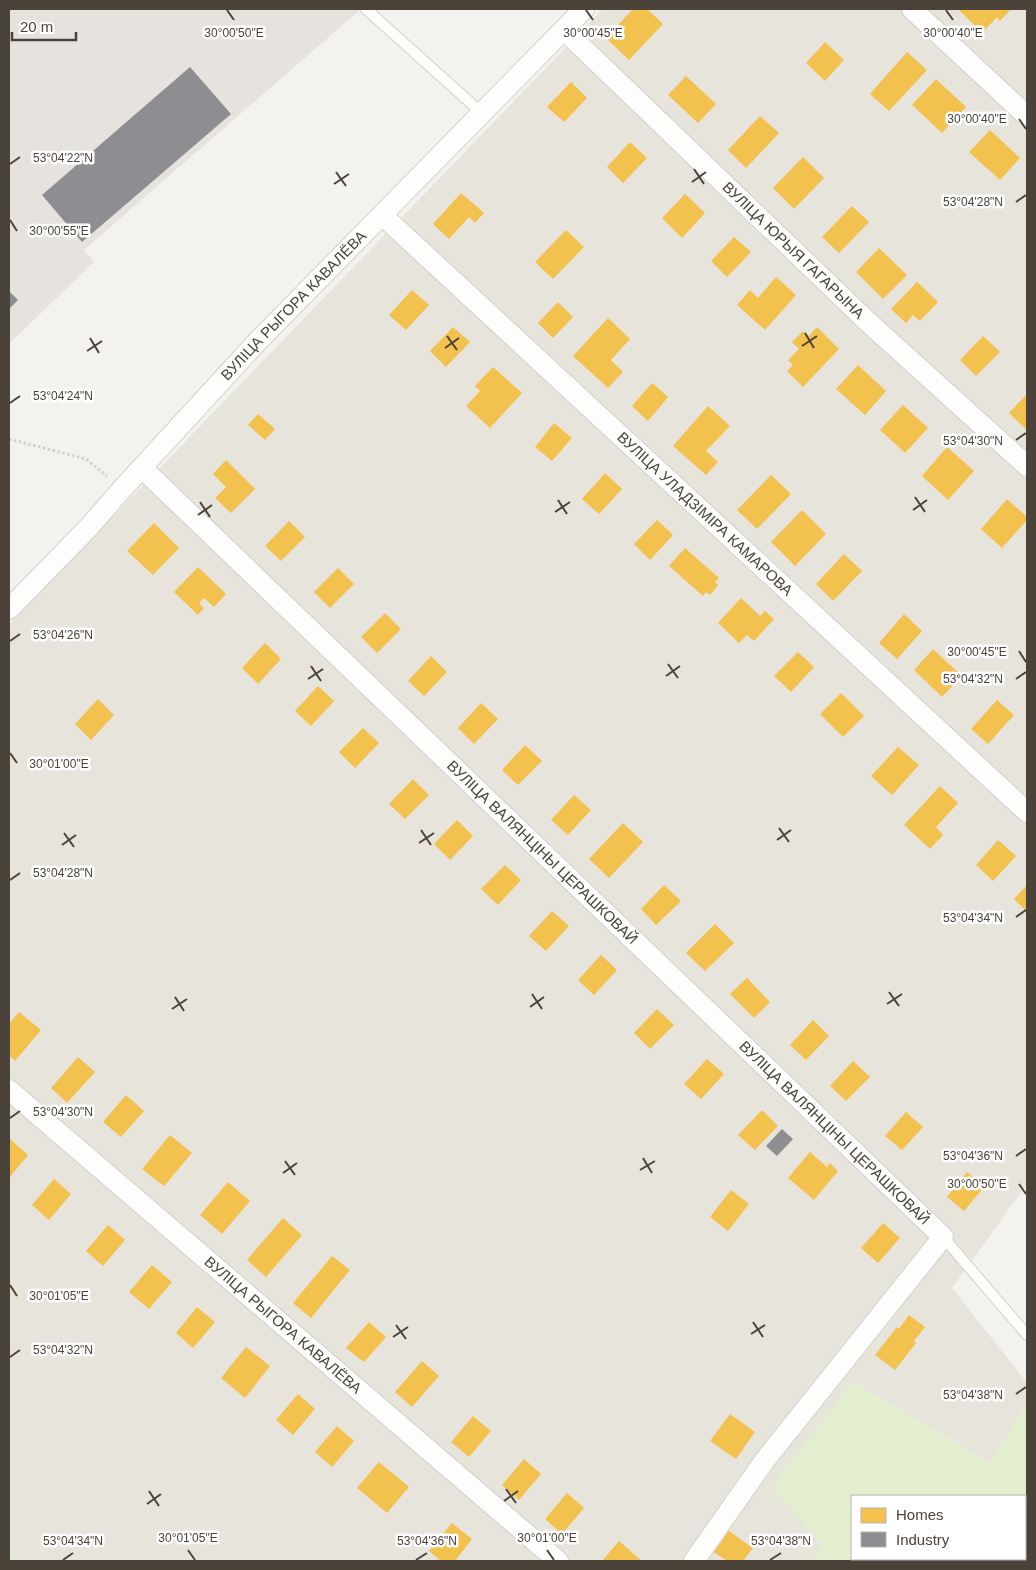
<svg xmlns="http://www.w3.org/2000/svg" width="1036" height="1570" viewBox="0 0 1036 1570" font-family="Arial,sans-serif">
	<rect width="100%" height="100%" fill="#f4f2ee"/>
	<path fill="#e7e4dc" d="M603,9h424v1175l-75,104 75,95v21l-37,59 -137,-81 -30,163 -11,16h-801l-2,-2v-935z"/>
	<path fill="#e6e2de" d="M9,9h352l-277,241 10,12 -85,82z"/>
	<path fill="#e2eece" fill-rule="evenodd" d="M853,1382l137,81 37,-59v157h-215l11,-16 -52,-58zM852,1496h173v63h-173z"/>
	<path fill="#f2c14e" d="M633,9h14l16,15 -34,36 -23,-22z
		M959,9h49l2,1 -10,11 -3,-4 -15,16 -23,-23z
		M825,42l19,18 -19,21 -19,-18z
		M907,52l20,18 -38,41 -19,-17z
		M686,76l30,28 -18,19 -30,-28z
		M936,79l30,28 -24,26 -30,-28z
		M571,82l16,16 -23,24 -17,-15z
		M760,116l19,17 -33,35 -18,-18z
		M990,130l30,28 -20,22 -31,-28z
		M630,142l17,16 -24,25 -16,-16z
		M803,157l21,21 -30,31 -21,-21z
		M461,193l23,20 -9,10 -6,-6 -20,22 -16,-15z
		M685,194l20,19 -23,25 -20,-20z
		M852,206l17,16 -30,31 -17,-16z
		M566,230l18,17 -31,32 -18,-17z
		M734,237l17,15 -24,25 -16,-16z
		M879,248l28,27 -24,24 -27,-27z
		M776,277l20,18 -31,35 -28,-25 13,-15 8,8z
		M917,282l21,20 -18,19 -7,-6 -7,8 -15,-14z
		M412,290l17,15 -23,25 -17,-15z
		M558,302l15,15 -20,21 -15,-15z
		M608,318l22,21 -19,21 12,12 -15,16 -35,-32z
		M453,327l17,15 -24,25 -16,-16z
		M817,327l22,22 -36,38 -16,-16 6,-6 -5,-5 11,-11 -7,-7 11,-11 6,5z
		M983,336l17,16 -24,24 -16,-16z
		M858,365l28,26 -21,24 -29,-26z
		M493,367l29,26 -32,35 -24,-22 14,-15 -5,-5z
		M652,383l16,14 -20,24 -16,-15z
		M1027,394v36l-18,-17z
		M903,405l25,23 -23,25 -25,-23z
		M708,406l22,20 -24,25 12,11 -12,13 -33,-29z
		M258,414l17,15 -10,11 -17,-15z
		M554,423l18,15 -20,23 -17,-14z
		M947,447l27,24 -26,29 -26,-24z
		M226,460l29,29 -24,24 -16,-15 11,-11 -13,-13z
		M605,473l17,16 -23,25 -17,-15z
		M771,475l20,19 -34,35 -20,-19z
		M1007,499l20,18v3l-25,28 -21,-19z
		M802,510l24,24 -31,32 -24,-24z
		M657,520l16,15 -23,25 -16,-16z
		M289,521l16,16 -24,24 -16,-15z
		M154,523l25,25 -26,27 -26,-24z
		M685,548l34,30 -4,4 3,3 -8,10 -4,-3 -3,4 -34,-30z
		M844,554l18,17 -29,30 -17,-17z
		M198,567l28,27 -12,13 -10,-9 -5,5 5,5 -6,7 -24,-23z
		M338,568l16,16 -24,24 -16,-16z
		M741,598l19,18 5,-5 9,8 -20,22 -7,-6 -8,8 -21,-20z
		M385,613l16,16 -24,24 -16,-16z
		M904,614l18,17 -25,28 -18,-16z
		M265,643l16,16 -23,25 -16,-16z
		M933,649l29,27 -20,21 -28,-27z
		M798,652l16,15 -23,25 -17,-16z
		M431,656l16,16 -23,24 -16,-15z
		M318,686l16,15 -23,25 -16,-15z
		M841,693l23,23 -21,21 -23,-23z
		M98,699l16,16 -23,25 -16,-16z
		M997,700l17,15 -26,29 -17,-15z
		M481,703l17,16 -24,25 -16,-16z
		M363,728l16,15 -24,25 -16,-16z
		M525,745l17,16 -24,24 -16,-15z
		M898,747l21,18 -27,30 -21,-19z
		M413,779l16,16 -24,24 -16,-15z
		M940,786l18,17 -22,24 7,8 -13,14 -26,-24z
		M574,795l17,15 -23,25 -17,-15z
		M457,820l16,16 -23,24 -16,-16z
		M623,823l20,19 -34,36 -20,-19z
		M998,840l18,16 -23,25 -17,-16z
		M505,865l16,15 -23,25 -17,-16z
		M664,885l17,16 -25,24 -15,-16z
		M1027,885v27l-13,-13z
		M552,911l17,15 -23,25 -17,-15z
		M715,924l19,19 -29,28 -19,-18z
		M601,955l16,15 -23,25 -16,-15z
		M747,978l23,24 -16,16 -24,-24z
		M657,1009l17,16 -24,24 -16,-16z
		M19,1012l22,18 -26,31 -6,-6v-31z
		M813,1020l16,16 -23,24 -16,-15z
		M78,1057l17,15 -28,31 -16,-15z
		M707,1059l17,15 -23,25 -17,-15z
		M853,1061l17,16 -24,24 -16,-15z
		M126,1095l18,16 -23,26 -18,-15z
		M762,1110l16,16 -23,24 -17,-15z
		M906,1112l17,15 -21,23 -17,-14z
		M170,1135l22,18 -28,33 -22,-17z
		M9,1138l19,17 -19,23z
		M810,1152l17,15 3,-4 8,8 -24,29 -26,-22z
		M967,1172l17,15 -20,24 -17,-14z
		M54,1179l17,15 -22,26 -17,-15z
		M228,1182l22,19 -28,33 -22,-19z
		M731,1190l18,14 -21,27 -18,-14z
		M283,1218l19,17 -36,42 -19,-17z
		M883,1223l17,15 -22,25 -17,-15z
		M108,1225l17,15 -22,26 -17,-15z
		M332,1256l18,14 -39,48 -18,-15z
		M152,1265l20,17 -23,27 -20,-17z
		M197,1307l18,15 -22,26 -17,-15z
		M909,1315l16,12 -11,14 2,2 -21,27 -20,-15 22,-28 2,2z
		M369,1322l17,15 -22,25 -18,-14z
		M246,1347l24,19 -25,32 -24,-20z
		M422,1361l17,15 -27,31 -17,-15z
		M298,1394l17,15 -22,26 -17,-15z
		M730,1414l25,18 -19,27 -26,-18z
		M473,1416l18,15 -22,26 -18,-15z
		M337,1426l17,15 -22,26 -17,-15z
		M524,1459l17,15 -22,26 -17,-15z
		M379,1462l30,25 -22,26 -30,-25z
		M567,1493l17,15 -22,26 -17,-15z
		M452,1523l20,16 -17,22h-14l-12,-10z
		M729,1531l24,17 -10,13h-16l-13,-9z
		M619,1541l23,20h-40z"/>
	<path fill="#8d8d92" d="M190,67l41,47 -149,128 -40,-47z
		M9,291l9,9 -9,9z
		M782,1129l11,10 -16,17 -11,-10z"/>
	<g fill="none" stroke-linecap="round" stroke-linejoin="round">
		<g stroke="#d2d0cb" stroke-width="12">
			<path id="service" d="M366,9l117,105
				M943,1237l84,98"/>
		</g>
		<g stroke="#d2d0cb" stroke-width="22">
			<g id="minor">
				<path d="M912,9l115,107"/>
				<path id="s1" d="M564,30l304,292 159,144"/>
				<path id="s2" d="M382,215l645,597"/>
				<path id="s3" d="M142,468l801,769 -178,223 -71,101"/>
				<path id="s4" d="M9,609l80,-82 34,-39 134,-146 327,-333"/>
				<path id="s5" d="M9,1090l549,471"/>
			</g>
		</g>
		<path stroke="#d3d1cc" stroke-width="3" stroke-dasharray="2.5 2.5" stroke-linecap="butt" d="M9,439l77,20 21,17"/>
		<use href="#service" stroke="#fdfdfc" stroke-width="10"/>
		<use href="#minor" stroke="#fdfdfc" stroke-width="20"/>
	</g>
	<path fill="none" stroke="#4b4339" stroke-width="2" d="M227,10l7,10M586,10l7,10M946,10l7,10M1019,119l7,10M10,164l10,-7M694,169l10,15M336,172l10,14M692,182l14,-10M334,184l15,-10M1016,202l10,-7M10,220l7,11M805,333l9,15M447,336l10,14M90,338l9,15M802,346l15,-10M445,348l14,-10M87,351l15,-10M10,403l10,-7M1016,440l10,-7M915,497l10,15M558,500l9,14M200,502l10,15M913,510l14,-10M555,512l15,-10M198,515l14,-10M10,641l10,-7M1019,651l7,11M668,664l10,14M311,666l10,15M666,676l14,-10M308,679l15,-10M1016,679l10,-7M10,753l7,10M779,828l10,14M421,830l10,15M64,833l10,14M777,840l14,-10M419,843l15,-10M62,845l14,-10M10,880l10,-7M1016,917l10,-7M889,992l10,14M532,994l10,15M175,997l9,14M887,1004l15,-10M530,1007l14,-10M172,1009l15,-10M10,1118l10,-7M1016,1156l10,-7M643,1158l9,15M285,1161l10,14M640,1170l15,-9M283,1173l14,-10M1019,1184l7,10M10,1285l7,11M753,1322l10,15M396,1325l10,14M751,1334l14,-9M393,1337l15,-10M10,1357l10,-7M1016,1394l10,-7M506,1489l10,14M149,1491l10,15M504,1501l14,-10M147,1504l14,-10M188,1550l7,10M547,1550l7,10M63,1560l10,-7M416,1560l11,-7M770,1560l11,-7"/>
	<g text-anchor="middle" stroke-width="5" stroke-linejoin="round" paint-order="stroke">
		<g font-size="15" fill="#4b4339" stroke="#fff">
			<text dy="5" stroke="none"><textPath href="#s1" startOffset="318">ВУЛІЦА ЮРЫЯ ГАГАРЫНА</textPath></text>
			<text dy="5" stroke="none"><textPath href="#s4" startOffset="416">ВУЛІЦА РЫГОРА КАВАЛЁВА</textPath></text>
			<text dy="5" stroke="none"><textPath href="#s2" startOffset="440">ВУЛІЦА УЛАДЗІМІРА КАМАРОВА</textPath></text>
			<text dy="5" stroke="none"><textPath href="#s3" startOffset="555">ВУЛІЦА ВАЛЯНЦІНЫ ЦЕРАШКОВАЙ</textPath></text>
			<text dy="5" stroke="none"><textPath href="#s3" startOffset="960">ВУЛІЦА ВАЛЯНЦІНЫ ЦЕРАШКОВАЙ</textPath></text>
			<text dy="5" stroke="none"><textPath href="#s5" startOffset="361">ВУЛІЦА РЫГОРА КАВАЛЁВА</textPath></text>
		</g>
	</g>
	<g font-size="12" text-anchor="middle" fill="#4b4339" stroke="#fff" stroke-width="5" stroke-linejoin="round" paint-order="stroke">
		<text x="953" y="37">30°00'40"E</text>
		<text x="234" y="37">30°00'50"E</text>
		<text x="593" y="37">30°00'45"E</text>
		<text x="977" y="123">30°00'40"E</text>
		<text x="63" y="162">53°04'22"N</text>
		<text x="973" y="206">53°04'28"N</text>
		<text x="59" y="235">30°00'55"E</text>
		<text x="63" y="400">53°04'24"N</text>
		<text x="973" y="445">53°04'30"N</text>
		<text x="63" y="639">53°04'26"N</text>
		<text x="977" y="656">30°00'45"E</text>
		<text x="973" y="683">53°04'32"N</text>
		<text x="59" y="768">30°01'00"E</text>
		<text x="63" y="877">53°04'28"N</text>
		<text x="973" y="922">53°04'34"N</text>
		<text x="63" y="1116">53°04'30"N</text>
		<text x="973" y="1160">53°04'36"N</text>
		<text x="977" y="1188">30°00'50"E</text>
		<text x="59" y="1300">30°01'05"E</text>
		<text x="63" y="1354">53°04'32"N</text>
		<text x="973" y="1399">53°04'38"N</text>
		<text x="188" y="1542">30°01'05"E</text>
		<text x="547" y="1542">30°01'00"E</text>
		<text x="73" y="1545">53°04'34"N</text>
		<text x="427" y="1545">53°04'36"N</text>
		<text x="781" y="1545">53°04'38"N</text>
	</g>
	<rect width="1036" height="1570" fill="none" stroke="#4b4339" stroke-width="20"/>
	<rect x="851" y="1495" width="175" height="65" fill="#ffffff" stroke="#b7b4b0"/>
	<rect x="861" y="1508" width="25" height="15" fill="#f2c14e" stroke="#b7b4b0"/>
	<text x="896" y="1520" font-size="15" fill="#4b4339">Homes</text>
	<rect x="861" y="1532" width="25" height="15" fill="#8d8d92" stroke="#b7b4b0"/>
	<text x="896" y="1545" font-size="15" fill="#4b4339">Industry</text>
	<path d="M12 32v8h64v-8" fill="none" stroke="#4b4339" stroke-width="2.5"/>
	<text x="20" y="32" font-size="15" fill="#4b4339" stroke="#ffffff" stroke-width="4" paint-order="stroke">20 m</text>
</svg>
